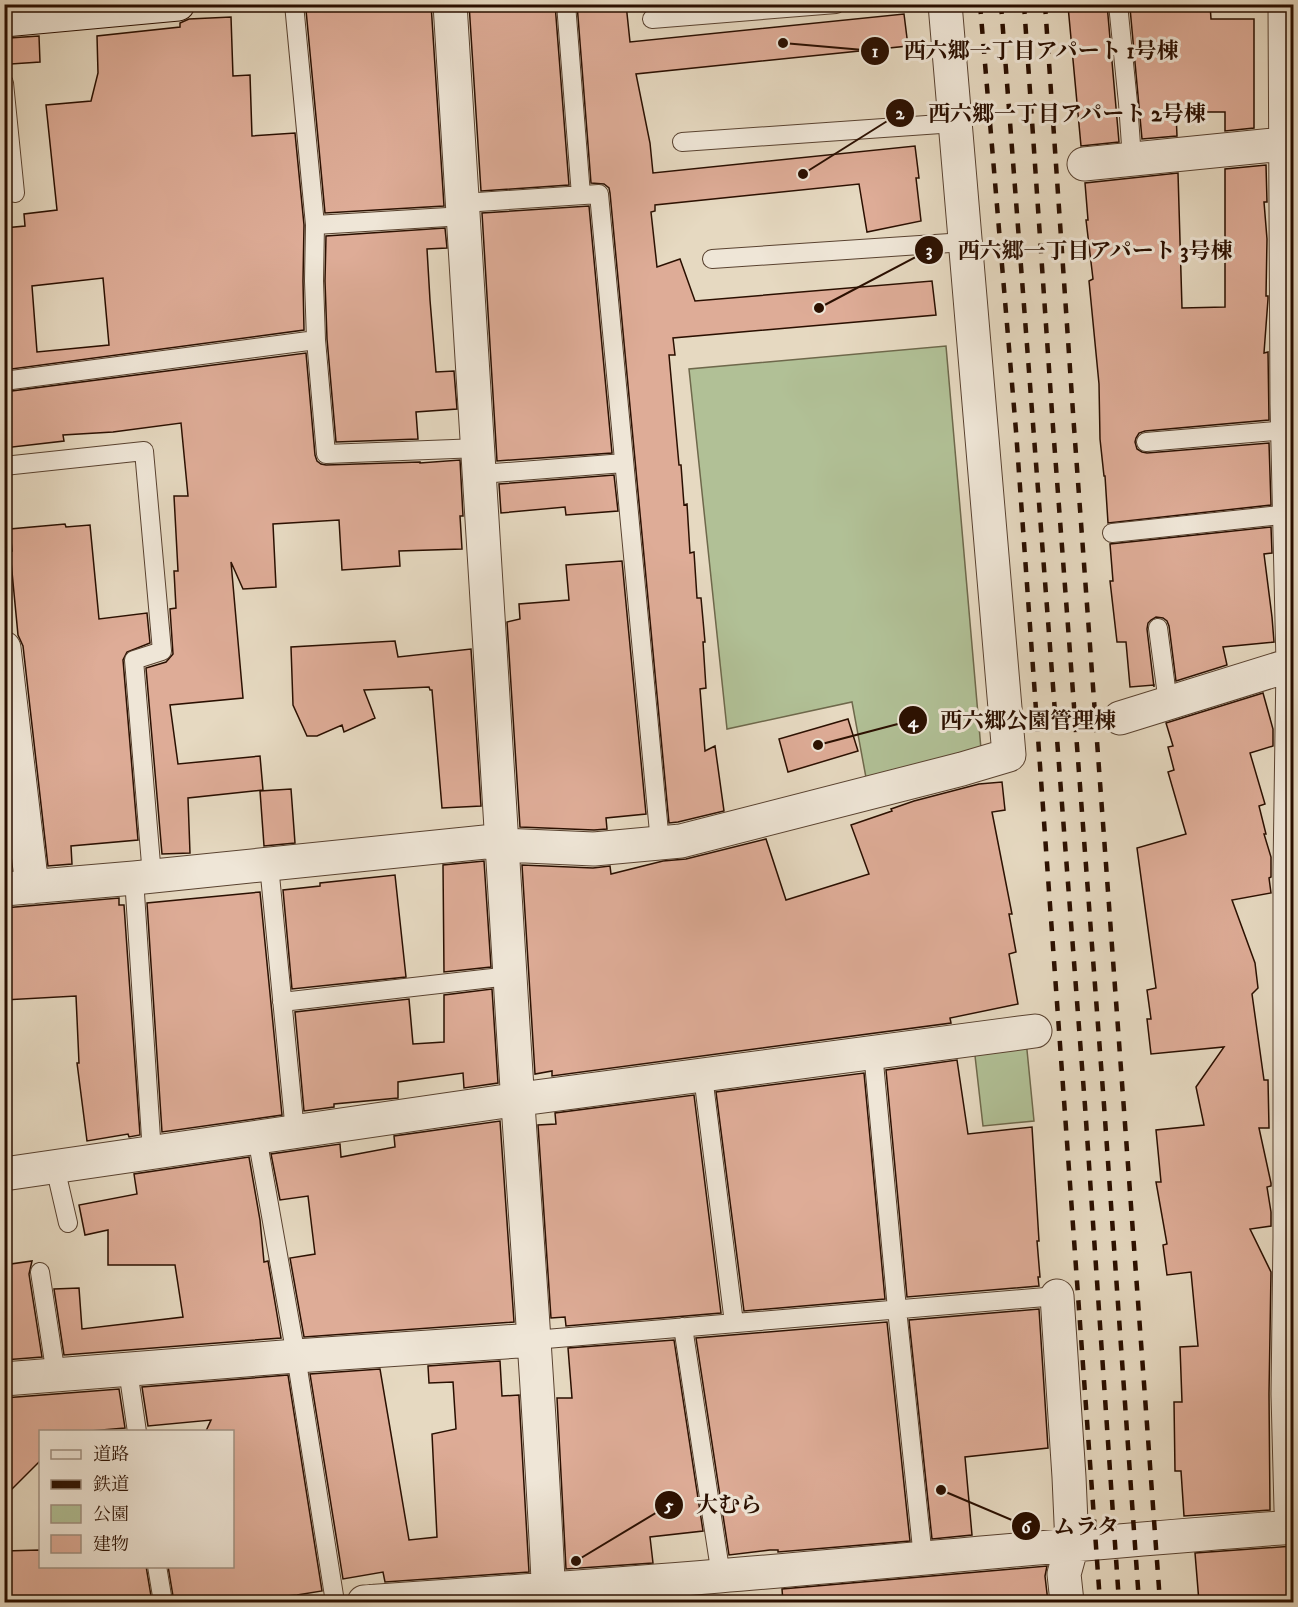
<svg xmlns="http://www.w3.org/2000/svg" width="1298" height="1607" viewBox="0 0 1298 1607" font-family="'IM FELL DW Pica','Noto Serif JP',serif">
	<rect width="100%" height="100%" fill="#e6d9c1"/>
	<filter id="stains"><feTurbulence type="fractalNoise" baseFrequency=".00333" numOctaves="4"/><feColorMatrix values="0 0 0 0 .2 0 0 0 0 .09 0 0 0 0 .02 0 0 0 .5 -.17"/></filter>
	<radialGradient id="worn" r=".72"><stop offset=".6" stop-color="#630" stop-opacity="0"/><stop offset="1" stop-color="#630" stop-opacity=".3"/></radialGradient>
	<path fill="#b1c096" stroke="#6e684b" stroke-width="1.5" d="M946,346l35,403 -114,34 -15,-81 -125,27 -38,-360z
		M1026,1040l8,81 -51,5 -9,-79z"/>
	<path fill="#deac97" stroke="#2a0f00" stroke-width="1.5" fill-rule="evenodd" d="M359,4h72l13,202 -119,7 -19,-203z
		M469,4h86l14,181 -88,6z
		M577,4h49l4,38 274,-28 4,32 -272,28 14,69 3,30 262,-27 4,32h-3l5,43 -54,11 -8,-48 -204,21v6l-4,1 6,55 23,-8 15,42 237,-20 4,34 -263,23 2,17h-6l10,110h2l3,40 3,-1 3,49 4,-1 3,46h4l4,44h-2l3,46 -6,1 5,62 10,-5 9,65 -46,11 -9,1 -59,-630 -1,-5 -5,-4 -13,-1z
		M1084,4h23l12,138 -38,4 -13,-140z
		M1158,4h52l1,15h43v109l-29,3v-19h-49l1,24 -35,3 -12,-131z
		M231,17l2,59 17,-1 2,61 43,-3 9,92 -1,56 1,49 -300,40v-142l21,-2 -1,-12 33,-4 -11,-105 45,-4 7,-28 -1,-37 83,-9v-4l9,-4zM103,278l6,67 -72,7 -5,-66z
		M39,36l1,26 -29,2 -2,-26z
		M1266,165l1,37h-3l3,37 -1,57h2v3l-4,54 4,-1 1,68 -124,11 -6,2 -3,5 -1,4 2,7 5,3 5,1 122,-10 2,62 -163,18 -3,-47h-1l-4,-37 -1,-55 -10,-103 4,-2 -7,-59h2l-3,-37 93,-10 4,135 43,-1v-138z
		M589,206l23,247 -115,8 -15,-248z
		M445,228l2,20 -20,1 3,51 6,72 18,-1 3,38 -41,3 2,27 -82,3 -9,-103 -2,-58 1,-45z
		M306,353l9,102 2,6 4,3 5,1 94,-3v1l40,-3 3,56h-3l2,33 -63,2 1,15 -58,4 -3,-50 -66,4 3,63 -33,2 -12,-27 12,136 -73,7 8,59 82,-8 3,34 -75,8 2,55 -28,1 -16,-186 20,-6 7,-8 -3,-45 6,-1 -2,-37h4l-4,-75h14l-7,-73 -68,9 -50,3 1,6 -60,7v-56z
		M614,475l4,36 -52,4 -1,-8 -64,6 -2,-29z
		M65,524l1,3 24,-2 9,94 48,-6 3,30 -23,9 -4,8 15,180 -67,6 1,18 -24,2 -25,-220 -5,-11 -8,-84h2l-2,-22z
		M1271,527l1,26 -8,1 8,63 2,25 -51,5 4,18 -51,16 -7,-55 -2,-5 -4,-3 -7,-1 -5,3 -3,3 -1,6 7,58v-2l-24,2 -4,-45h-9l-7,-61h3l-3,-37z
		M622,561l24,253 -40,4 1,11 -13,1 -74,-3 -13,-205 13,-3 -1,-15 50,-4 -3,-35z
		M395,641l3,16 73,-8 10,157 -39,2 -10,-118h-2l-1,-3 -65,3 11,28 -31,14 -2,-7 -25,11h-10l-14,-31 -2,-58z
		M1263,693l10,36v17l-23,7 15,51 -6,2 7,28h-2l7,23v20l-2,1 2,15 -39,7 23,63 3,25 -6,6 12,86h4l1,48h-10l12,55v3l-4,1 4,25v14l-21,3 21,43 -2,122 1,116 -86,6 -3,-45h-6l-1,-69h8l-2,-55 18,-1 -7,-74 -24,3 -4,-30 4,-1 -11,-62h5l-5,-52 48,-5 -8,-38 28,-40 -73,7 -4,-35h4l-4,-29 9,-2 -19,-140 49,-14 -18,-62 6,-2 -6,-23 5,-1 -7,-23z
		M848,719l10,32 -70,21 -9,-33z
		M1002,782l3,28 -13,2 20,102h-3l7,38 -7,2 9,50 -68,14 1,5 -399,53v-5l-17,3 -13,-209 71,3 17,-2 1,8 52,-13 23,-2 80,-20 20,61 83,-26 -18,-49 41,-14 -1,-2 23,-8 65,-17z
		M291,789l4,54 -31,3 -4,-55z
		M484,861l7,106 -47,5 -1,-107z
		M395,875l11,102 -114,12 -9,-99 37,-4v-3z
		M260,892l22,223 -120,17 -15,-229z
		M119,898v7h5l16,230 -11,2 -1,-3 -41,7 -10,-78h2l-3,-67 -72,4v-92z
		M492,989l6,94 -34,5 -1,-15 -65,9v16l-64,6v3l-30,4 -9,-99 114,-13 4,45 31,-2v-47z
		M957,1060l11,74 64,-7 7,114h-2l3,36h-2l1,9 -132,11 -21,-227z
		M864,1073l21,226 -141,12 -28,-219z
		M694,1095l27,218 -155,13 -1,-9 -14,1 -13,-193 18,-1 -1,-11z
		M500,1121l14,201 -210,15 -14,-79 25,-4 -7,-58 -28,4 -9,-46 69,-10 1,13 54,-10 -1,-11z
		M249,1157l11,63 4,42 4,-1 13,77 -217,17 -10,-66 25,-1 3,41 101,-12 -8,-52h-67v-35l-23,5 -6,-30 58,-11 -3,-20z
		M32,1261l-3,13 13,83 -38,3v-95z
		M1039,1309l9,139 -83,9 7,78 -40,4 -23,-219z
		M887,1322l23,219 -132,11v-2h-8l-41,5 -33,-217z
		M674,1340l29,191 -53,6 3,26 -87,6 -9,-171h15l-4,-50z
		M500,1361l2,35 17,-1v2l10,175 -144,10 -2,-10 -40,7 -33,-205 70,-5 29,171 28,-3 -5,-103 24,-5 -3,-47 -24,1 -1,-17z
		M288,1375l34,216 -25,4 -75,7h-48l-6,-36h64v-135h-26l5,-11 -63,6 -6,-39z
		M119,1389l6,39 -35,3h-50v30l-36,36v-99z
		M1293,1546v56h-94l-4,-49z
		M40,1550v16h106l6,36h-148v-51z
		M1047,1566l-2,10 3,26h-265l-1,-13z"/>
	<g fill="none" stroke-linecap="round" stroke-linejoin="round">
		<g stroke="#594230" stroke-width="20">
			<path id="lane" d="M294,4l21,221
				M566,4l15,191
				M1118,4l10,99 4,56
				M652,19l184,-15
				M4,83l11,110
				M682,142l273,-19
				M463,203l136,-9 61,649
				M464,216l-149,9 -1,56 2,59 10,114 153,-6
				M712,259l253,-17
				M4,381l312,-41
				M1146,442l141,-12
				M4,466l140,-15 18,200 -28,9 18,216
				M481,474l143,-11
				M1112,533l178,-19
				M1158,628l10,75
				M269,865l26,267
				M134,878l18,275
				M282,1002l228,-26
				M873,1052l24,257 26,249
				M703,1076l31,247
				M257,1137l39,219 39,246
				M55,1167l13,56
				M40,1272l16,103
				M683,1327l38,249
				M534,1340l523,-44
				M128,1370l9,62
				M157,1566l6,36"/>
		</g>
		<g stroke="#594230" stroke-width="35">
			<path id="street" d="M450,4c21,324 40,648 60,972 12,209 30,417 39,626
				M1285,4l2,400 6,260 -3,206v367l-2,157 3,115 3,7
				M1084,164l210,-21
				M4,648l28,239
				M1120,718l174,-54
				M4,889l130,-11 351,-36 18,3 91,4 87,-8 281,-72 47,-14 -64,-751
				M4,1174l502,-73 529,-70
				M1057,1296l12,181 3,68 -8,29 3,28
				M4,1379l292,-23 238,-16
				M364,1602c118,-8 237,-16 355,-26 192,-16 383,-35 575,-49"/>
		</g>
		<g stroke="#2a0f00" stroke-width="35">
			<path id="secondary" d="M4,20l174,-16"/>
		</g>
		<use href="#lane" stroke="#efe6d7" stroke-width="18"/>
		<use href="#street" stroke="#efe6d7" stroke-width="33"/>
		<use href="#secondary" stroke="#efe6d7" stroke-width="33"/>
		<path stroke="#2a0f00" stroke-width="4.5" stroke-dasharray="10 10" stroke-linecap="butt" d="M980,4l36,427 84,1171
			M1001,4l84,1102 34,496
			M1024,4l29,423 51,678 35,497
			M1045,4l29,423 86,1175"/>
	</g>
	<path fill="none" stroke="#2a0f00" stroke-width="2" d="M783 43L875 51M803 174L900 113M819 308L929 250M818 745L913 720M576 1561L669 1505M941 1490L1026 1526"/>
	<g fill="#2a0f00" stroke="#efe6d7" stroke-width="2">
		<circle cx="783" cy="43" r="6"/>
		<circle cx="803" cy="174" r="6"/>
		<circle cx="819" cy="308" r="6"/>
		<circle cx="818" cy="745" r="6"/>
		<circle cx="576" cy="1561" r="6"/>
		<circle cx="941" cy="1490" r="6"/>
		<circle cx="875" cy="51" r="15"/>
		<circle cx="900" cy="113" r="15"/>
		<circle cx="929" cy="250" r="15"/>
		<circle cx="913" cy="720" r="15"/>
		<circle cx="669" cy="1505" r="15"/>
		<circle cx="1026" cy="1526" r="15"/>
	</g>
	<g font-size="18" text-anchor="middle" font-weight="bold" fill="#fff">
		<text x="875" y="57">1</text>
		<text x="900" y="119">2</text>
		<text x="929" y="256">3</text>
		<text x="913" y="727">4</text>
		<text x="669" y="1511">5</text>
		<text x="1026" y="1533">6</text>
	</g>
	<g font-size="22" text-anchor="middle" font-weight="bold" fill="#2a0f00" stroke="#efe6d7" stroke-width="6" stroke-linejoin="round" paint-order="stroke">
		<text x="1041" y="58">西六郷一丁目アパート 1号棟</text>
		<text x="1067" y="121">西六郷一丁目アパート 2号棟</text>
		<text x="1095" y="258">西六郷一丁目アパート 3号棟</text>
		<text x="1028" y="728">西六郷公園管理棟</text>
		<text x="729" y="1512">大むら</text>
		<text x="1086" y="1534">ムラタ</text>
	</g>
	<rect width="1298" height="1607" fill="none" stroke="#e6d9c1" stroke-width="24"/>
	<rect x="6" y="6" width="1286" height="1595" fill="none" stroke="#2a0f00" stroke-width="3"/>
	<rect x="12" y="12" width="1274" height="1583" fill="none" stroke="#2a0f00" stroke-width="1.5"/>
	<rect x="39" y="1430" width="195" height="138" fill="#efe6d7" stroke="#a09081" stroke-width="1.5"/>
	<rect x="51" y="1450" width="30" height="9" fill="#efe6d7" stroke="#a09081" stroke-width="1.5"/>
	<text x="93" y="1460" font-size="18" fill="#2a0f00">道路</text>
	<rect x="51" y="1480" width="30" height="9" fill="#2a0f00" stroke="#a09081" stroke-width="1.5"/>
	<text x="93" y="1490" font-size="18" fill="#2a0f00">鉄道</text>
	<rect x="51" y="1505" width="30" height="18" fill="#b1c096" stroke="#a09081" stroke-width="1.5"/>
	<text x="93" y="1520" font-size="18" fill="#2a0f00">公園</text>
	<rect x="51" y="1535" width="30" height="18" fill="#deac97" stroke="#a09081" stroke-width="1.5"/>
	<text x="93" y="1550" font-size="18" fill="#2a0f00">建物</text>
	<rect width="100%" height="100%" filter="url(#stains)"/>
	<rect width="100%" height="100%" fill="url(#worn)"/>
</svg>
